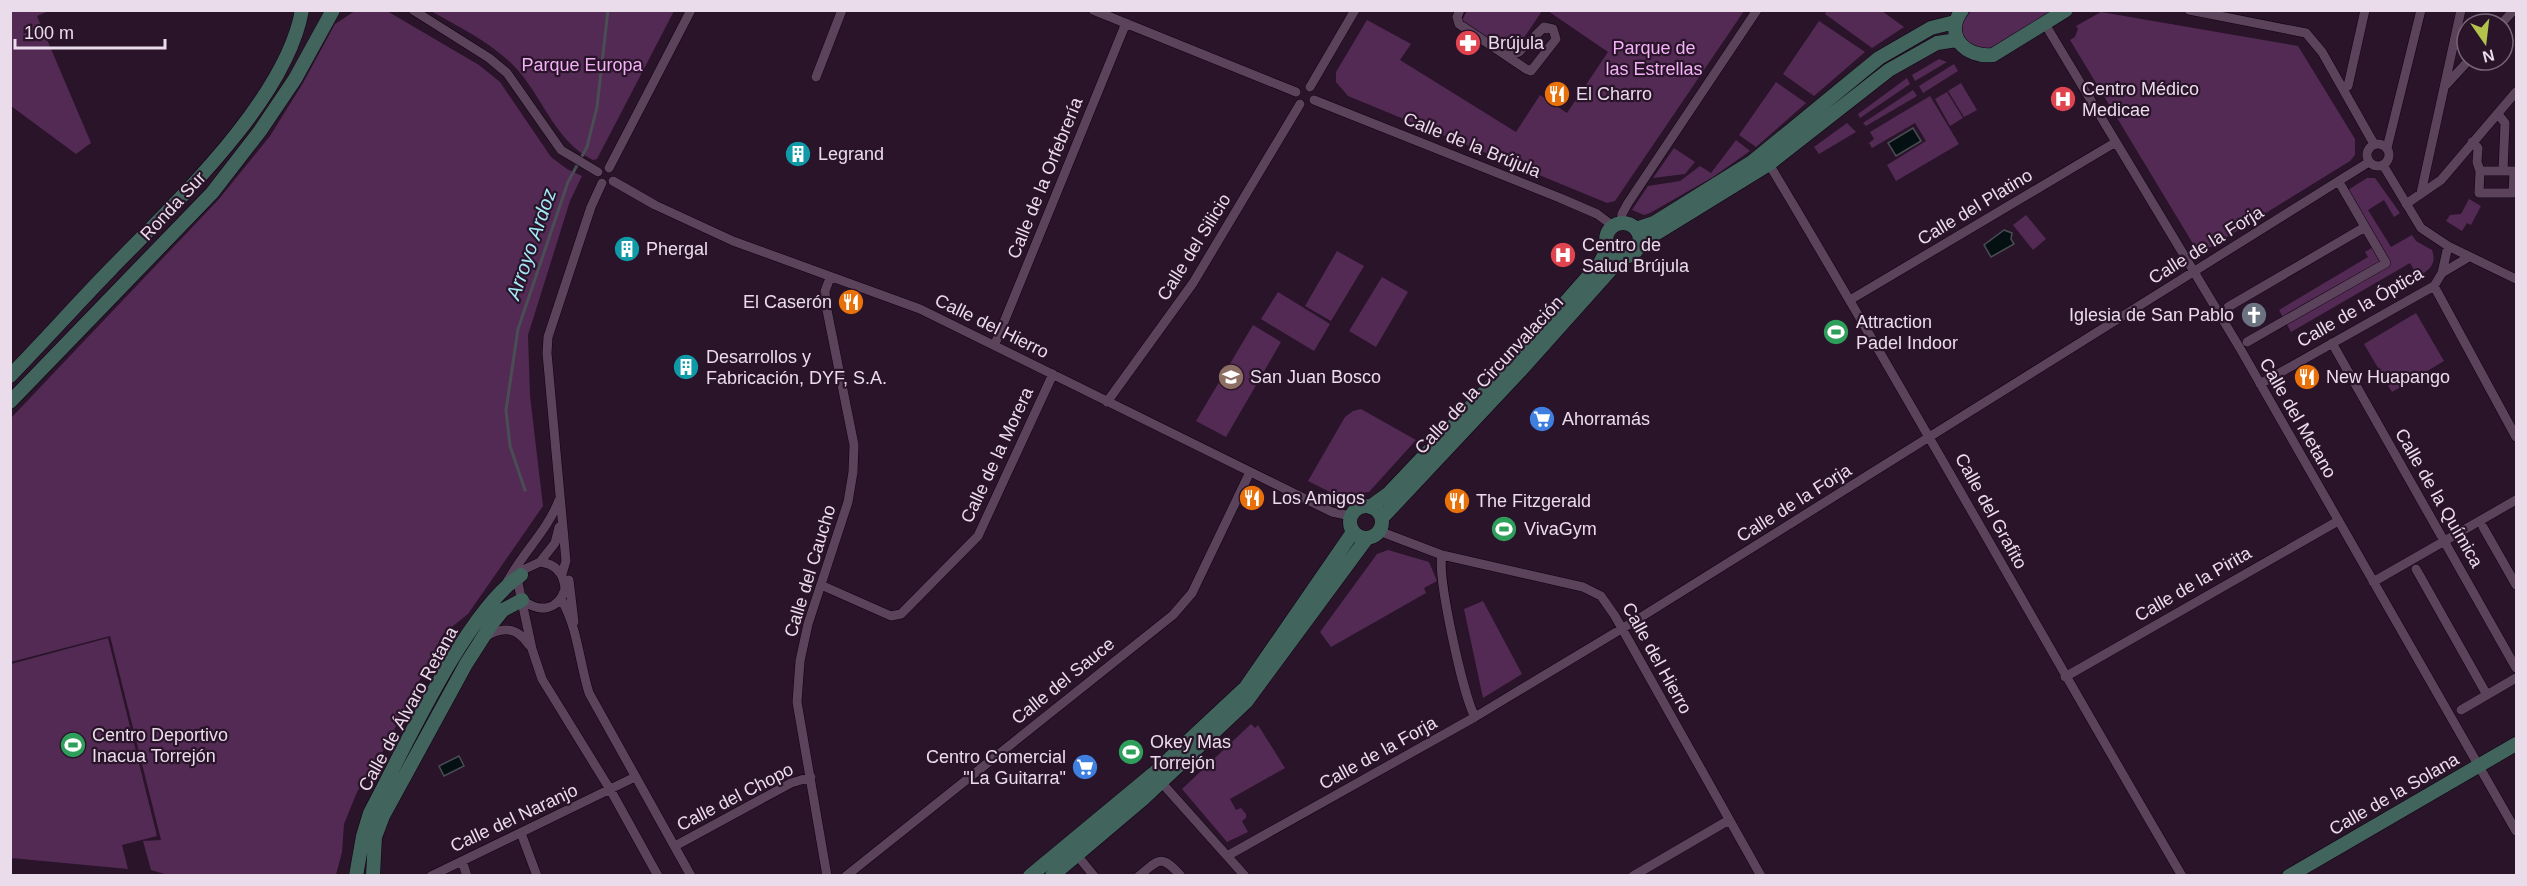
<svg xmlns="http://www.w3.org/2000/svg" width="2527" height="886" viewBox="0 0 2527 886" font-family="Arial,sans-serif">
	<rect width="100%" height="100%" fill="#29142a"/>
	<path fill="#532a54" d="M11,10l38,1 -12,5 54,127 -15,11 -65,-48z
		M1827,10l55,1 22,16 -32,21 -47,-34z
		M355,11h32l92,54 21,17 51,75 16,12 15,7 -12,25 -42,134 2,61 13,110 -75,108 -25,20 -57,112 -29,46 -13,32 -2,28 -6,23h-168l-17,-5 -8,-29 18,-1 -51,-204 -99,26v-244l208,-219 51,-63 33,-53 32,-59z
		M431,11h243l-77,148 -4,1c-40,-20 -50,-65 -80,-95 -23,-23 -54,-38 -82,-54z
		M1467,11h75l-25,37 -7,4 -45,-28 -3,-4z
		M1548,11h196l-129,190 -8,2 -259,-107 -12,-14v-10l31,-52 44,24 -11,16 116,72 24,-37 27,18 41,-61z
		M1971,11h84l-64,38 -16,1 -12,-13 -2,-13z
		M2101,12l197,34 57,93v16l-5,6 -139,86h-16l-125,-207 5,-3 3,-8 -2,-3z
		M1819,21l46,31 -51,44 -31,-22z
		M1939,59l8,3 -32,19 -3,-6z
		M1954,64l4,7 -35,22 -4,-7z
		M1907,78l3,6 -50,34 -2,-4z
		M1776,82l30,21 -50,44 -17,-12z
		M1961,83l16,27 -13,7 -16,-26z
		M1913,90l4,6 -51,30 -3,-3z
		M1947,92l16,26 -13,8 -15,-27z
		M1930,96l29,48 -63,37 -9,-16 39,-24 -11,-18 -43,25 -3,-5 5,-4 -4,-7z
		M1847,123l9,9 -37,22 -5,-7z
		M1736,140l14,11 -37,26 -63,36 -6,2 -12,-5 16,-24 32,-5 20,-15 11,7z
		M1674,148l21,14 -10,12 -32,4z
		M2367,178h8l25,35 -6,4 -10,-17 -16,10 23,37 21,-12 4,6 16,9c5,14 -2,19 -14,27l-8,-14 -119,69 -12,-22 89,-53 -3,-5 14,-8 -31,-54z
		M2469,199l12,7 -10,19 -4,-2 -5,8 -16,-10 4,-6 11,-1z
		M2026,215l20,24 -13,11 -20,-25z
		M1337,251l27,15 -33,55 -26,-15z
		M1382,277l26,15 -32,55 -27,-16z
		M1278,292l52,32 -16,27 -53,-32z
		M2416,313l28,48 -52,31 -28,-48z
		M1253,325l28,17 -55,95 -30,-16z
		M1361,409l55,31 -47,52 -17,2 -6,6 -38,-19 37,-64 8,-6z
		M1388,550l41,12 8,19 -13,7 2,5 -95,54 -11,-15 57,-78z
		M1483,601l39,73 -39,24 -19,-89z
		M108,638l49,198 -35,9 6,24 -117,-11v-194z
		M1251,724l4,4 3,-3 27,43 -55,31 6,11 5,-2 5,6v4l-4,3 6,11 -21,10 -45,-53z"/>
	<path fill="#051012" stroke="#4a4d53" stroke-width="1.5" d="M1913,128l8,13 -25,15 -8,-13z
		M2004,230l8,3 -1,6 3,5 -23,13 -7,-12z
		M459,756l5,10 -20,10 -5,-10z"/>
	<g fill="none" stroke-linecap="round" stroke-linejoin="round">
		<path stroke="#4a4d53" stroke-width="3" d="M525,490l-15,-44 -4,-36 12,-81 50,-147 19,-35 10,-40 11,-97"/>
		<g stroke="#110212" stroke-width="10">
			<path id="street" d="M413,10l76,48 18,15 54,77 37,22
				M1093,10l203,82
				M1460,10l-3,7 2,7 67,45 5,2 25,-32 -3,-10 -9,-2 -25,25 -11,4
				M2189,10l117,23 16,19 52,92
				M2045,24l196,326 275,481
				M2501,24l13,-14
				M816,77l26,-67
				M2446,85l23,-25
				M1310,87l45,-77
				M2344,89l4,-3 17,-76
				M1314,100l246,98 37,16 16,12
				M2498,114l7,9 -2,48
				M2472,142l6,6 -1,14 3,9
				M2367 155a11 11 0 1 1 22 0a11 11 0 1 1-22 0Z
				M2387,148l34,-138
				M1769,164c141,235 274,475 413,712
				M2383,165l38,63 27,18 68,33
				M609,168l82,-158
				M2480,171h34l-1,22h-34z
				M613,181l42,24 78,36 187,68 412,203 19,4
				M2421,193l40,-183
				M2406,204l35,-24 75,-88
				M1621,224l1,-10 6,-11 129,-193
				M2442,273l27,-16
				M2434,286l82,151
				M1850,300l266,-158
				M2228,307l137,-80
				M2247,342l139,-79 -47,-81
				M2332,343l184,325
				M995,344l131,-321
				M2260,384l174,-98 8,-13 6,-27
				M1107,402l86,-119 107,-179
				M2483,527l33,58
				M1379,531l63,24 141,32 18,9 14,20 146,260
				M1442,555c-5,22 21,140 33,162
				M540,562l15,-19 4,-16
				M2416,569l71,126
				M562,574l4,-13 -19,-208 1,-16 43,-130 11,-24
				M569,580l5,42
				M2373,582l143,-82
				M821,585l70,31 10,-2 77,-78 75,-162
				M505,586c15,-31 42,-54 54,-86
				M561,599c17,29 18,62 28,94l102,183
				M523,600c16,13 35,11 42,-11 -1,-16 -9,-25 -25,-27l-15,7 -7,14 14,66 10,30 69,112 47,85
				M485,637c18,-11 32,-10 44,8
				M2065,677l273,-156
				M2461,710l55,-32
				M1161,782l84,94
				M521,833l16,43
				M675,846l116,-63 20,-6
				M1077,855l17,21
				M1227,856l248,-139 163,-98 731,-457
				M462,861l5,15
				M431,876l204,-99
				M827,876l-30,-174 3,-41 8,-37 40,-122 5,-30 1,-27 -28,-140 -1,-14 5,-13
				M846,876l327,-261 19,-22 58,-121
				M1139,876c20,-17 22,-22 42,0
				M1633,876l96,-56"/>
		</g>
		<g stroke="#110212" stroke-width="15">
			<path id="secondary" d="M1962,10c-19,26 4,48 31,45l73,-45
				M1606 240a17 17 0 1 1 34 0a17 17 0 1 1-34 0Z
				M1636,229l18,-6 98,-61 127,-104 52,-30 24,-6
				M1639,244l130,-80 120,-94 48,-27 20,-3
				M10,376c34,-35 67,-72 101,-107 62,-64 175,-168 191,-259
				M10,402l202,-209 48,-62 35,-52 38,-69
				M1350 522a16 16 0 1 1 32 0a16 16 0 1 1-32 0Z
				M1370,507l18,-13 124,-131 88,-100 8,-15
				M1382,518l138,-147 102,-114
				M356,876l7,-40 7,-23c34,-63 95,-201 151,-238
				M373,876l2,-39 8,-21 83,-152 25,-39 12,-15 19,-10
				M1030,876l123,-102 93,-87 107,-155
				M1052,876l91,-77 103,-97 121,-164
				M2289,876l227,-132"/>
		</g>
		<use href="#street" stroke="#5a435b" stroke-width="9"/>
		<use href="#secondary" stroke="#41645d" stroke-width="14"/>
	</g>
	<defs>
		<g id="pharmacy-disc" transform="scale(1.35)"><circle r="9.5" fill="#e0444e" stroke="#29142a"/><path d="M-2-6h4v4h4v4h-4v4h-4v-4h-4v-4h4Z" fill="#fff"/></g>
		<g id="restaurant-disc" transform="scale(1.35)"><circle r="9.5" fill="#e8710a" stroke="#29142a"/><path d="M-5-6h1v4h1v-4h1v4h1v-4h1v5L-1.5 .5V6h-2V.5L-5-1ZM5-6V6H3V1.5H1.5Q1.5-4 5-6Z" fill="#fff"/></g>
		<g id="hospital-disc" transform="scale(1.35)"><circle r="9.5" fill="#e0444e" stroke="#29142a"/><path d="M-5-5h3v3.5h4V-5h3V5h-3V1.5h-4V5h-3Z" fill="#fff"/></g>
		<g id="building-disc" transform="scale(1.35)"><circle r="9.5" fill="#0f9aa8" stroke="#29142a"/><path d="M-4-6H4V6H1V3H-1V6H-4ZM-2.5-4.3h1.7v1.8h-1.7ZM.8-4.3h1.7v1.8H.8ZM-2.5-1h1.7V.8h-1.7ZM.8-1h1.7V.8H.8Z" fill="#fff"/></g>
		<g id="church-disc" transform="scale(1.35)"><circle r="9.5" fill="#6b7280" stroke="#29142a"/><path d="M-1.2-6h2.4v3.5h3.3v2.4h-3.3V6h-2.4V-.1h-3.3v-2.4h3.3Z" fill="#fff"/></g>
		<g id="stadium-disc" transform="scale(1.35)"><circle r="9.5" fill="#2e9e5b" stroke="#29142a"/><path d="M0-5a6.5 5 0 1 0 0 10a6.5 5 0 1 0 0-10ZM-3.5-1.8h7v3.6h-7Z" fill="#fff"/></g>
		<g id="school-disc" transform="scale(1.35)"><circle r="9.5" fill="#8d6e63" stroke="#29142a"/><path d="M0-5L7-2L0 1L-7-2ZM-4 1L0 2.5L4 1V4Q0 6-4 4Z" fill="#fff"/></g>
		<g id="supermarket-disc" transform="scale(1.35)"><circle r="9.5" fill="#3f7fe0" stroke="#29142a"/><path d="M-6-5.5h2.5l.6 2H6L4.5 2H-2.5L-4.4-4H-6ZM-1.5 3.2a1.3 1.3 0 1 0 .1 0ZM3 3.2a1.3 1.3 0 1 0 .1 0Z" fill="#fff"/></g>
	</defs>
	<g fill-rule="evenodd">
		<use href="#pharmacy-disc" x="1468" y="43"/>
		<use href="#restaurant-disc" x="1557" y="94"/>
		<use href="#hospital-disc" x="2063" y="99"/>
		<use href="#building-disc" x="798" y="154"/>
		<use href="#building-disc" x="627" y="249"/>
		<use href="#hospital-disc" x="1563" y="255"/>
		<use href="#restaurant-disc" x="851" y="302"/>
		<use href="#church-disc" x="2254" y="315"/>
		<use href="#stadium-disc" x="1836" y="332"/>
		<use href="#building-disc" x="686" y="367"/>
		<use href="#school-disc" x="1231" y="377"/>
		<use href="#restaurant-disc" x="2307" y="377"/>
		<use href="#supermarket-disc" x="1542" y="419"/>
		<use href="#restaurant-disc" x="1252" y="498"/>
		<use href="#restaurant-disc" x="1457" y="501"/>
		<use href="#stadium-disc" x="1504" y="529"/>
		<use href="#stadium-disc" x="73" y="745"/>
		<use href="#stadium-disc" x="1131" y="752"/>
		<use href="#supermarket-disc" x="1085" y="767"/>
	</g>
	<g text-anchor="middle" stroke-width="4.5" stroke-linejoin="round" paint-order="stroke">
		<g font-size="18" fill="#ebdceb" stroke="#29142a" text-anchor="start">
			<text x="1488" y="49">Brújula</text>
			<text x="2082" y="95">Centro Médico<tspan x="2082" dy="21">Medicae</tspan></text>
			<text x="1576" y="100">El Charro</text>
			<text x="818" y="160">Legrand</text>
			<text x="1582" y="251">Centro de<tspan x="1582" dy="21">Salud Brújula</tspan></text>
			<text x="646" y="255">Phergal</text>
			<text x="832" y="308" text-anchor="end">El Caserón</text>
			<text x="2234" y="321" text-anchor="end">Iglesia de San Pablo</text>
			<text x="1856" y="328">Attraction<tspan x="1856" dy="21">Padel Indoor</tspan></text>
			<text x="706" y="363">Desarrollos y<tspan x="706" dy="21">Fabricación, DYF, S.A.</tspan></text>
			<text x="1250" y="383">San Juan Bosco</text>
			<text x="2326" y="383">New Huapango</text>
			<text x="1562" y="425">Ahorramás</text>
			<text x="1272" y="504">Los Amigos</text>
			<text x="1476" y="507">The Fitzgerald</text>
			<text x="1524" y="535">VivaGym</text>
			<text x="92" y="741">Centro Deportivo<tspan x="92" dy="21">Inacua Torrejón</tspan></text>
			<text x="1150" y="748">Okey Mas<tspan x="1150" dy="21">Torrejón</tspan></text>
			<text x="1066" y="763" text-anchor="end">Centro Comercial<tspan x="1066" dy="21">"La Guitarra"</tspan></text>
		</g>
		<g font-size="18" fill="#f5b1f7" stroke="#29142a">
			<text x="1654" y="54">Parque de<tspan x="1654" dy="21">las Estrellas</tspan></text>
			<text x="582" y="71">Parque Europa</text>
		</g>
		<g font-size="18" fill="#ebdceb" stroke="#29142a">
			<text transform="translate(1472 145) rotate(22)" y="6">Calle de la Brújula</text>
			<text transform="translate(1045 178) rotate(-68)" y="6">Calle de la Orfebrería</text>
			<text transform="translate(173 206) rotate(-47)" y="6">Ronda Sur</text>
			<text transform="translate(1975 207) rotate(-31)" y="6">Calle del Platino</text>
			<text transform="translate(2206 245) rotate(-32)" y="6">Calle de la Forja</text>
			<text transform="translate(1194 247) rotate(-58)" y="6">Calle del Silicio</text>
			<text transform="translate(2360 307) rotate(-30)" y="6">Calle de la Óptica</text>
			<text transform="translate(992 326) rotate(26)" y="6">Calle del Hierro</text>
			<text transform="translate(1489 375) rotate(-47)" y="6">Calle de la Circunvalación</text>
			<text transform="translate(2298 418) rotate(60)" y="6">Calle del Metano</text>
			<text transform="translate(997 455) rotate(-65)" y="6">Calle de la Morera</text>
			<text transform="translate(2439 498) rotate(60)" y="6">Calle de la Química</text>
			<text transform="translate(1794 503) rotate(-32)" y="6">Calle de la Forja</text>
			<text transform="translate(1991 511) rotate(61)" y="6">Calle del Grafito</text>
			<text transform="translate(810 571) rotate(-73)" y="6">Calle del Caucho</text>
			<text transform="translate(2193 584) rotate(-30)" y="6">Calle de la Pirita</text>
			<text transform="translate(1657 658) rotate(61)" y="6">Calle del Hierro</text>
			<text transform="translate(1063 681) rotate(-39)" y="6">Calle del Sauce</text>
			<text transform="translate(408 709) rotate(-61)" y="6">Calle de Álvaro Retana</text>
			<text transform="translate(1378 753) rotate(-29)" y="6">Calle de la Forja</text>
			<text transform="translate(2394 794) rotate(-30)" y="6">Calle de la Solana</text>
			<text transform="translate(735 797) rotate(-27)" y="6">Calle del Chopo</text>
			<text transform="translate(514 818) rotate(-25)" y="6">Calle del Naranjo</text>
		</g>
		<g font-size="20" font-style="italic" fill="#a3e9f7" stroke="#29142a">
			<text transform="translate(531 244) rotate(-71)" y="7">Arroyo Ardoz</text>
		</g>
	</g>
	<rect width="2527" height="886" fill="none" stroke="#ebdceb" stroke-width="24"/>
	<g transform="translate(2485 42) rotate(166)"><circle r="28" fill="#29142a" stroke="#776477" stroke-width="1.5"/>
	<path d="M0-4.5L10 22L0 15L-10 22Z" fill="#b2c24b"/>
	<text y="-9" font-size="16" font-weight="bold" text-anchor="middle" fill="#ebdceb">N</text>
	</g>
	<path d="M15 39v9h150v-9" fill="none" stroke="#ebdceb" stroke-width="3"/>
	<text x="24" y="39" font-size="18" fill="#ebdceb" stroke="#29142a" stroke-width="4.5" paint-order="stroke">100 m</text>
</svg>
